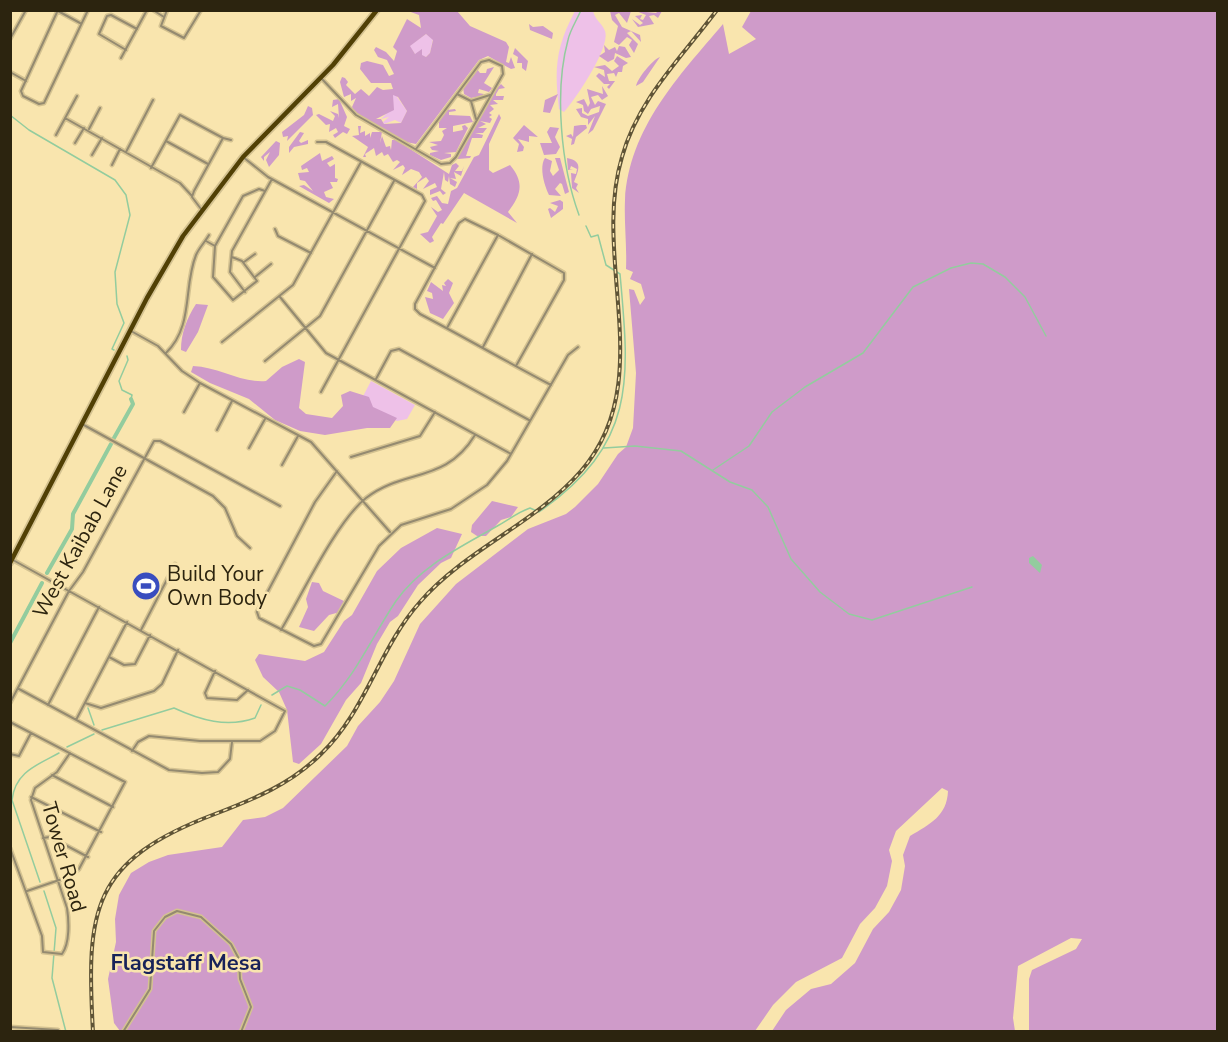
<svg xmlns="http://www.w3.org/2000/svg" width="1228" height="1042" font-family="'Nunito Sans',sans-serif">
	<rect width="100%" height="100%" fill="#f9e5ae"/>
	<path fill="#eec1e8" d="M575 11H593C595 20 602 23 605 31 611 47 575 100 564 112L559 109C554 68 556 47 575 11Z
		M426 34 433 39 430 53 426 57 415 54 409 46Z
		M395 94 407 111 401 123 395 120 384 124 383 122 389 117 381 119 388 112 392 95Z
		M371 381 415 405 407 419 397 421 360 402Z"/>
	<path fill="#cf9bc9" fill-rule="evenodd" d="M408 11H457L470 26 506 42 509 47 506 62 509 63 511 57 515 68 511 69 488 56 479 60 416 144 406 142 355 113 352 107 356 98 351 101V94L344 97 340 82 342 77 345 78 348 82 346 85 355 94 361 89 369 96 377 87 383 90 393 89 391 83H371L360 69 361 63 367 61 383 65 389 76 394 74 387 60 378 57 374 50 376 47 386 52 394 61 397 51 393 47 407 19 421 28 419 15ZM426 34 433 40 430 53 426 57 422 55V49L415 54 410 46ZM393 95 398 97 407 111 401 123 384 124 381 119H376L394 110Z
		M605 11H631L627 23 619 13 615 15 622 27 640 35 641 42 631 31 627 33 638 44 634 53 629 45 632 40 627 37 619 45 614 42 618 26 612 20 610 11Z
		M636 11 656 13 658 11H662L658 18 654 15 649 16 654 24 638 27 632 19 640 25 643 23 635 16 642 15 640 19 643 20 646 15Z
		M751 11H1217V1031H1029V979L1032 970 1076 949 1082 939 1071 938 1018 966 1013 1018 1015 1031H772L786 1010 811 989 831 984 855 963 873 929 889 912 901 890 905 866 903 855 910 836C930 824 947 816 948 791L942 788 896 831 889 850 892 861 887 886 875 908 860 924 842 958 796 982 773 1005 755 1031H120L114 1023 108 979 116 942 115 919 119 895 131 873 149 862 168 855 222 847 243 820 265 817 283 808 347 746 358 726 380 702 394 681 420 624 456 584 528 529 566 514 575 507 598 484 618 454 626 447 633 428 636 373 629 289 634 290 640 305 645 298 641 284 630 279 633 272 626 269C627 246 624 223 625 200 629 128 679 76 723 24L729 54 756 39 742 27Z
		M529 24 533 27 543 26 553 33 552 39 530 30Z
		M604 45 609 50 615 47 617 51 619 46 625 47 631 57 626 58 615 53 614 59 608 62 599 56 605 52Z
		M515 48 528 61 526 71 522 68V63H517L518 57 513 54Z
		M617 56 628 63 623 66 622 72H618L616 77 614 73 607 74 609 81H615L609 89 607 87 610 84H604L596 76 599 73 605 77 604 70 594 67 605 65 612 71 619 66 614 61Z
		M660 57 643 82 636 86C638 78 652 60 660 57Z
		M494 67 484 83 492 88 489 92 479 89 478 93 484 94 482 96 471 98 464 94 463 87 477 69 480 73H486L487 69Z
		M501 84 505 88 499 89 496 94V96H504L503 100H493L498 104 490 105 494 109 489 113 492 115 489 117 492 119 490 123 480 121 486 124 478 128H487L483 133H475L483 135 482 138H472L466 156H471L470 158 458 159 456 157 492 94Z
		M602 86 608 96 602 100 598 95 591 97 595 105 598 101 606 104 593 130 588 134 595 116 588 125V119L581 117 576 109 582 108V113L588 116 599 112 600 106 591 109 588 114 584 111 583 105 576 102 584 99 588 107 590 103 587 89 603 94Z
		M558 94 550 113 543 112 545 100Z
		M339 99 347 117 344 126 350 129 347 134 343 132 335 138 333 135 338 132 336 128 329 132 330 124 326 125 316 115 319 114 333 121 335 116 330 111 338 114 339 118 338 104 332 107 333 100Z
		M308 106 312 108 313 115 287 141 288 136 283 137 282 132 304 115Z
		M455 109 456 111 449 112V115L470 116 473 122 453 126V132L463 130 462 126 465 125 468 128 456 152 444 153 451 154V157L441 160 430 155V153L439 151 432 150 430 147 438 145 429 142 441 141 444 135 442 131 447 128H439V122L447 110Z
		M499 114 501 118 489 144V170L493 173 510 165C525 183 521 195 508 212L517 223 464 193 443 224 441 223 432 237 434 241 430 243 420 234 428 232 437 216 431 207 438 212 442 210 436 200 433 201 431 198 437 196 442 203 448 204 451 191 457 188 474 157 479 155Z
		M524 125 538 137 529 136V142L518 139 524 147 523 151 517 152 519 144 513 138Z
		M581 125H586L587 128 576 137 574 144 571 145 572 139 566 136 571 134 573 137 574 126Z
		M358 126H361L360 133 365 131V136L370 133V138L372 132H382L380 143 382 136 386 147 390 146 391 150 392 140H396L449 174 452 165 456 163 459 166 455 171H462L464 166 461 176 454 172 456 179 450 178 457 182 455 187 450 184 449 176 448 182 445 180 444 172 441 189 446 193 443 195 440 191 430 195V190L437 187 435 183 423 189 429 181 426 177 417 183V189L413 187 422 177 419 172 411 169 402 175 405 168 403 165 393 170 400 162 397 160 393 162 388 154 384 156 382 152 376 156 374 148 365 154 366 157H363L368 147 352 136 359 135Z
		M550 127 559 128 555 137 560 147 556 154 544 155 540 143H552L547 132Z
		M300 132 304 133 299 141 301 143 308 140V144L294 147 289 153V147Z
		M276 141 280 143 279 155 269 167 266 160 270 152 264 157V161L261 157Z
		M320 153 322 161 332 156 334 159 327 163 330 167 335 164V178L338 179 337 182H330L333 188 324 192 326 197 334 199 329 203 299 186 304 185 313 191 305 181 300 180 298 173 309 172 307 168 302 170 301 166Z
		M545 158 552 161 550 171 553 176 559 170 555 158H560L569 192 565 194 562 184 560 183 555 189 561 196 549 195C544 185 539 167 545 158Z
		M567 158C585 161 577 173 574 182L578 184 576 188 579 193 572 188 571 173 576 174 577 169 571 166 570 169H573L568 170Z
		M560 200 563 202V209L551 218 548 209 550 208 555 212 558 206 550 203Z
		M448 279 453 283 449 293 454 303 443 319 430 313 425 297 433 299 432 293 427 291 431 282 443 291 442 285 446 286 444 283Z
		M196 304 208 305 198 332 186 352 181 350C181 333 187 318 196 304Z
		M299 359 305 362 299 408 306 414 332 418 343 406 341 395 350 391 369 397 373 407 397 418 390 428H367L325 435 300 431 275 420 249 399 210 383 191 372 193 366C219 367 240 383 266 381L282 367Z
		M492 501 518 507 511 517 501 520 486 536H477L471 532 472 525Z
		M437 528 462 534 451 558 441 563 418 585 398 616 390 622 377 644 361 683 346 700 321 744 299 764 293 762 287 710 279 692 263 677 255 660 259 654 305 661 324 652 344 621 352 615 377 571 401 548Z
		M312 582 319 583 323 591 346 602 340 612 329 615 314 631 299 627 308 607 306 599Z"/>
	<path fill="#93cc9e" d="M1033 556 1042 565 1040 573 1029 563V558Z"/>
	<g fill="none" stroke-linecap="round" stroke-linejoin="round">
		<path stroke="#93cc9e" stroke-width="1.5" d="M10 115 29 130 115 180 126 195 130 215 115 272 117 304 124 323 112 349 114 350
			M579 215C561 166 554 91 568 40 570 30 577 20 581 10
			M127 356 128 360 119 381 122 390 132 395 131 399
			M604 448 635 446 681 451 730 482 752 490 768 507 791 559 820 592 849 614 872 620 972 587
			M713 470 749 446 772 412 805 387 863 353 913 287 951 268 971 263 983 264 1005 277 1025 297 1046 336
			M272 695 287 686 300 690 325 706C358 673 371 638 396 601 421 565 463 546 499 525 510 519 518 512 530 508L539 512C636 444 630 382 620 274L606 265 598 235 591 237 586 226
			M88 708 94 725
			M102 730 174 708C200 720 227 728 255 718L261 705
			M67 747 94 734
			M40 882 12 800C15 772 37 765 59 753
			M44 891 56 928 52 978 66 1032"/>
		<path stroke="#93cc9e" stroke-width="4" d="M114 438 133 404 131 399
			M47 573 72 529 73 514 111 444
			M10 643 42 583"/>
		<g stroke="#d4c291" stroke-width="5">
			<path id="minor" d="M58 10 21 91 23 96 39 104 44 103 88 10
				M153 10 164 17
				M167 10 161 26 184 38 201 10
				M58 11 80 23
				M10 39 26 10
				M126 50 99 34 107 16 111 15 137 29
				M121 58 147 10
				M10 72 26 81
				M321 78 356 115 441 164 450 163 456 157 503 74 502 66 489 60 481 62 416 149
				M457 94 471 101 490 95
				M471 101 476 119
				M65 118 180 183 192 196
				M89 129 100 108
				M56 135 77 96
				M166 141 208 164
				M317 142H326L422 195 425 201 321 392
				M75 143 84 128
				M126 152 153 100
				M92 155 102 138
				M243 157 268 177 435 268
				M112 165 120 149
				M151 168 180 115 223 138
				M201 209 192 197 194 191 223 138 231 140
				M275 229 278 236 311 253
				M206 241 215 246
				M232 257 242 261 257 281 233 300 213 277 215 246 243 196 259 189 265 191
				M244 262 255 254
				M255 277 271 264
				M245 292 230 272 232 251 272 179
				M280 297 326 353 511 454
				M447 328 498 235
				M131 331 158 346 182 371 200 383 311 442 390 532
				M222 342 293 285 361 162
				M483 347 532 254
				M166 353C194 326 183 287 196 255 199 248 205 242 209 235
				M265 361 320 316 394 181
				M516 366 564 280V273L498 235 465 219 459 223 415 304V309L420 314C464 337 507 362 551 385
				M376 379 391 351 399 349 529 420
				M184 412 200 383
				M82 424 213 496 225 508 237 536 250 548
				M217 430 232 401
				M249 448 265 419
				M351 457 420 436 435 412
				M282 465 298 436
				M337 471 315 502 257 612 259 618 314 646 321 644 379 546 401 525 451 509 487 485 507 461 568 355 578 347
				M13 560 285 711 275 731 260 741H200L149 736 138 742 132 751
				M141 630 175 564
				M281 630C302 595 336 522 366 498 405 468 445 484 475 435
				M109 657 124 665 135 664 150 635
				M215 671 205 693 207 698 237 700 248 690
				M19 689 169 770 202 773 218 772 230 759 232 742
				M10 703 69 591 83 572 154 441H160L280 506
				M85 703 101 708 154 691 162 684 178 650
				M48 705 99 607
				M76 720 127 622
				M10 722 125 782 79 869 71 876 27 891
				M10 754 19 756 31 733
				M52 775 113 807
				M31 797 101 832
				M43 838 50 837 88 857
				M10 848 42 936 43 952 62 954C70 943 69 921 67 908L31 800 35 788 57 772 70 753
				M10 1027 58 1030
				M123 1032 150 989 154 931 165 917 177 911 201 917 231 944 239 959 240 979 251 1007 241 1032"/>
		</g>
		<g stroke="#d4c291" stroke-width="8">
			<path id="primary" d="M10 563 147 298 183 236 243 157 333 65 377 10"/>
		</g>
		<use href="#minor" stroke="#948a70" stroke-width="2"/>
		<use href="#primary" stroke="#514005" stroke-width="4.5"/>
		<g stroke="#5f5436" stroke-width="4">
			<path id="rail" d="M93 1032C86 909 91 861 215 814 254 799 291 784 321 754 366 711 379 648 420 602 466 549 535 524 581 471 659 381 591 260 622 157 638 99 682 57 717 10"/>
		</g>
		<use href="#rail" stroke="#f9e5ae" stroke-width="1.5" stroke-dasharray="4.5" stroke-linecap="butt"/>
	</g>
	<defs>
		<g id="stadium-disc" transform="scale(1.5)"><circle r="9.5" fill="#394dbf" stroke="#f9e5ae"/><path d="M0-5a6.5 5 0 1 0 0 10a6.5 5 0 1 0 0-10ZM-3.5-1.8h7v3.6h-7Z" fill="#fff"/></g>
	</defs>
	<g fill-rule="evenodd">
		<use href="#stadium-disc" x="146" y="586"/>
	</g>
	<g text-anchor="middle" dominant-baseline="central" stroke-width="5" stroke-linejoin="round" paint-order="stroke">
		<g font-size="21" fill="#2c240f" stroke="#f9e5ae">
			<text transform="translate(80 541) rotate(-61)">West Kaibab Lane</text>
			<text transform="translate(64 857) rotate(74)">Tower Road</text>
		</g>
		<g font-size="21" fill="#2c240f" stroke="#f9e5ae" text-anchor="start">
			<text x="167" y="574">Build Your<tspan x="167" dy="24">Own Body</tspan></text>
		</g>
		<g font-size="22" font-weight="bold" fill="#172259" stroke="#f9e5ae">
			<text x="186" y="963">Flagstaff Mesa</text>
		</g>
	</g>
	<rect width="1228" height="1042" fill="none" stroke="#2c240f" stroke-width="24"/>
</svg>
